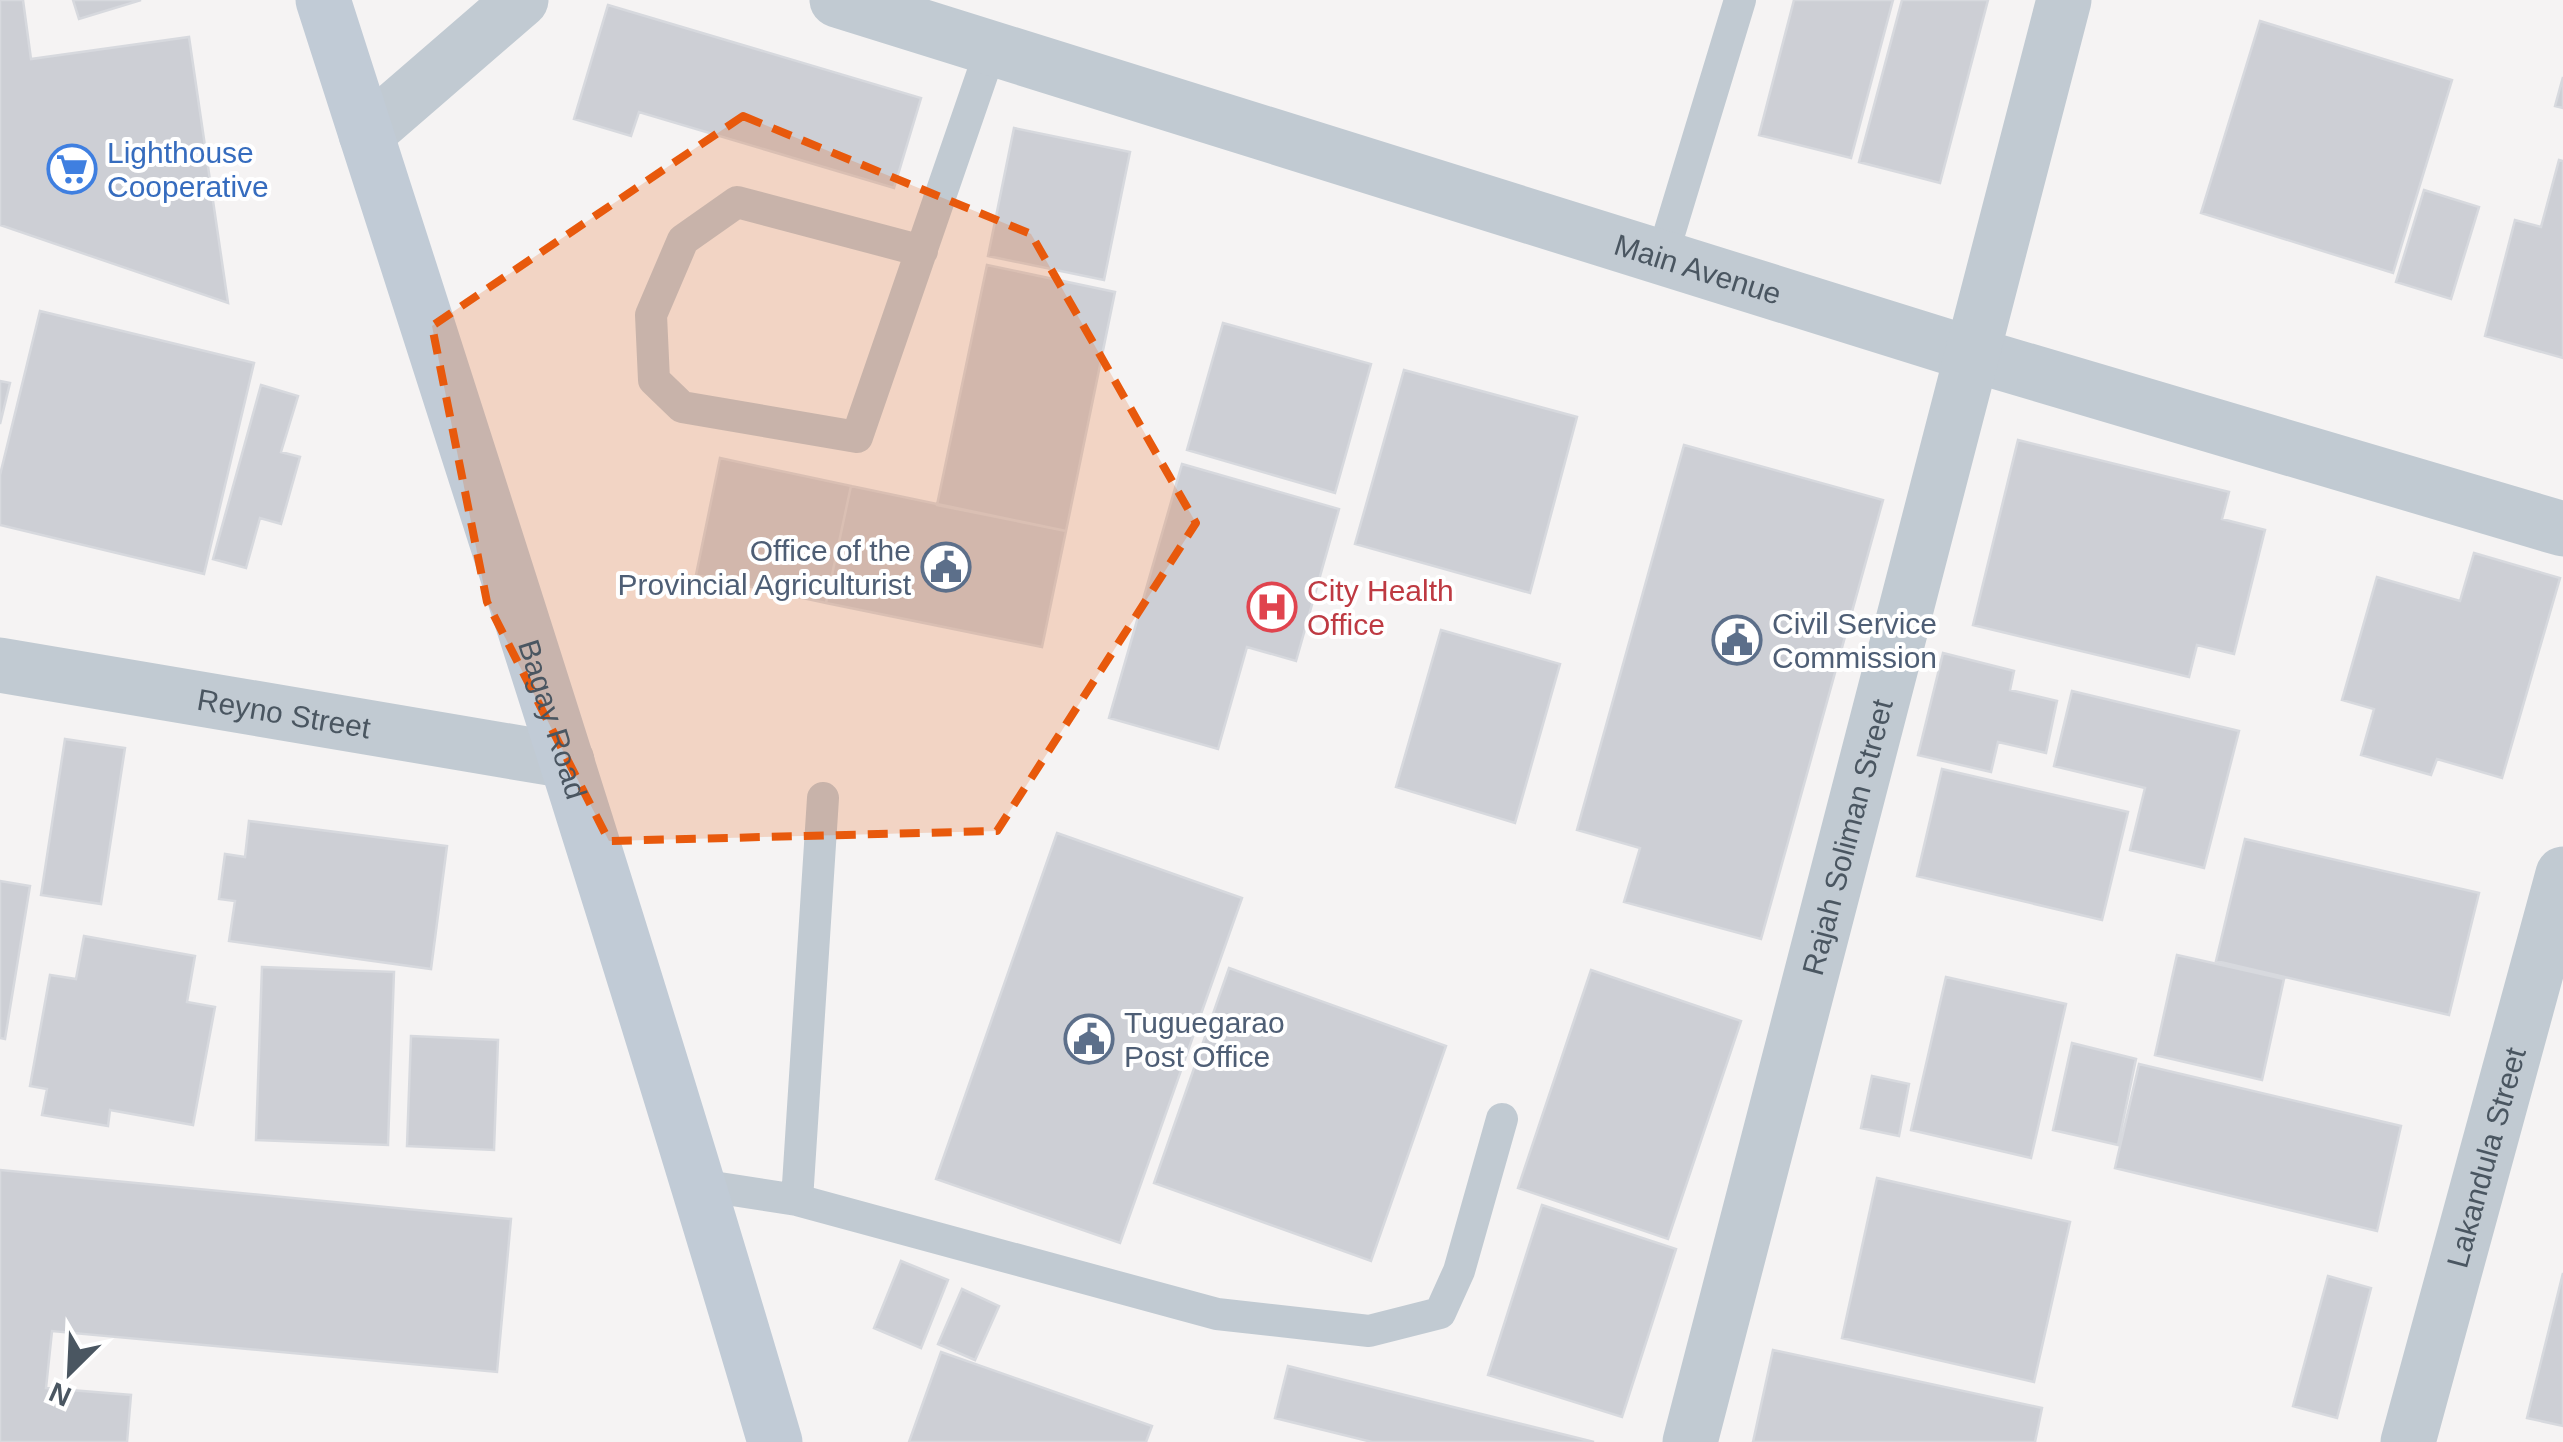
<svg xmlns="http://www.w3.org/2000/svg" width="2563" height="1442" font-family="Helvetica,sans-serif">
	<rect width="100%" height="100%" fill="#f5f3f3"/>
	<path fill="#cdcfd5" stroke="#d7d9de" stroke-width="2.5" d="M0 0H23L31 59 189 37 228 303 0 225Z
		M73 0H141L79 19Z
		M1794 0H1893L1851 158 1759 135Z
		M1902 0H1988L1940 183 1859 162Z
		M608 5 921 98 894 188 639 112 631 136 574 119Z
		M2260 21 2452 80 2393 273 2201 213Z
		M2563 77V108L2555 106Z
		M1014 128 1130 152 1104 280 988 256Z
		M2559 160 2563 161V358L2485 336 2515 220 2541 227Z
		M2424 190 2479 207 2451 299 2396 282Z
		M987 265 1115 292 1066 531 937 505Z
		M40 311 254 363 204 574 0 525V475Z
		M1223 323 1371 364 1335 493 1187 450Z
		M1404 370 1577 417 1530 593 1355 544Z
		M0 381 10 383 0 424Z
		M261 385 298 396 281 452 300 457 281 524 260 518 246 568 213 559Z
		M2018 440 2229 492 2222 519 2265 530 2234 654 2197 645 2189 677 1973 625Z
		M1684 445 1883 500 1761 939 1624 902 1640 848 1577 830Z
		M720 458 851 486 826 603 696 575Z
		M1182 464 1339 509 1296 661 1247 647 1218 749 1109 718Z
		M851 486 1066 531 1042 647 826 603Z
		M2474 553 2560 578 2502 778 2437 759 2431 775 2361 755 2374 709 2342 700 2377 577 2460 601Z
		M1441 630 1560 664 1515 823 1396 787Z
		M1943 653 2014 671 2010 690 2057 701 2046 753 1998 742 1991 772 1918 755Z
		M2072 691 2239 731 2204 868 2130 850 2145 788 2054 766Z
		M65 739 125 748 101 904 41 895Z
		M1942 769 2128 812 2102 920 1917 876Z
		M249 821 447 846 431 969 229 941 235 901 219 899 225 854 245 857Z
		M1057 833 1242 898 1120 1243 936 1179Z
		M2245 839 2479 893 2449 1015 2216 961Z
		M0 881 30 886 5 1039 0 1038Z
		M84 936 195 956 187 1002 215 1007 193 1125 110 1110 108 1126 42 1115 47 1089 30 1086 50 975 76 979Z
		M2177 955 2284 979 2262 1080 2155 1055Z
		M262 967 394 972 388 1145 256 1140Z
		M1229 968 1446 1046 1371 1261 1154 1183Z
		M1591 970 1741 1021 1668 1239 1518 1188Z
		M1946 977 2066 1004 2031 1158 1911 1130Z
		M411 1036 498 1040 494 1150 407 1146Z
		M2072 1043 2136 1059 2118 1145 2053 1130Z
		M2139 1064 2401 1126 2377 1231 2115 1168Z
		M1872 1076 1909 1084 1899 1136 1861 1128Z
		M0 1170 511 1219 497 1372 52 1331 46 1388 131 1395 127 1442H0Z
		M1877 1178 2070 1222 2034 1382 1842 1338Z
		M1542 1205 1676 1249 1622 1417 1488 1375Z
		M901 1261 948 1280 921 1348 874 1328Z
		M2563 1273V1426L2527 1418Z
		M2328 1276 2371 1288 2337 1418 2293 1406Z
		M962 1289 999 1306 975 1360 938 1344Z
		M1773 1350 2042 1408 2035 1442H1753Z
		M941 1352 1152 1426 1146 1442H909Z
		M1288 1366 1594 1442H1372L1275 1418Z"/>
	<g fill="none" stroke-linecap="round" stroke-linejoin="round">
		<path stroke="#c1cad2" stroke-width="32" d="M922 251 737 202 683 240 651 315 654 380 682 407 857 437 992 46
			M1662 257 1740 0
			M700 1185 797 1200 1217 1314 1369 1331 1440 1313 1459 1271 1502 1119
			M797 1200 823 798"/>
		<g stroke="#c1cad2" stroke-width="55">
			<path id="s1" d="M837 0 1971 354 2563 529"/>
			<path d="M366 134 521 0"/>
			<path id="s2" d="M0 665 567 761"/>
			<path id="s3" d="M1690 1442 2064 0"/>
			<path id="s4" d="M2408 1442 2563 874"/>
		</g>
		<path stroke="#c1cbd6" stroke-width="55" id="s5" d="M323 0C477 480 633 959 775 1442"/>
	</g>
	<path fill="#e8590c" fill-opacity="0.2" stroke="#e8590c" stroke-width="8" stroke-dasharray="20 12" stroke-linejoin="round" d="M743 116 1031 234 1196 523 997 831 609 841 487 602 432 326Z"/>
	<defs>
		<g id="supermarket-ring" transform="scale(2.5)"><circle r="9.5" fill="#fff" stroke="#3f7fe0" stroke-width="1.5"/><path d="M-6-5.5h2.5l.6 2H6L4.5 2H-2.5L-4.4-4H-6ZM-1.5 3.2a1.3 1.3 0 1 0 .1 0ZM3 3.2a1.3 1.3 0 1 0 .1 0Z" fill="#3f7fe0"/></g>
		<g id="civic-ring" transform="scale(2.5)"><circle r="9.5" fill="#fff" stroke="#5c6f8a" stroke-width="1.5"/><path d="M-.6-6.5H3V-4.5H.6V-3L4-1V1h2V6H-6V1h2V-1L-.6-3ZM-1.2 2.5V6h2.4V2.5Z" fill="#5c6f8a"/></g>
		<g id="hospital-ring" transform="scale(2.5)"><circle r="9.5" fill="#fff" stroke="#e0444e" stroke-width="1.5"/><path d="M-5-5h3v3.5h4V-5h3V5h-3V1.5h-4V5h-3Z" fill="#e0444e"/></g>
	</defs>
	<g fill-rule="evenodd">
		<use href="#supermarket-ring" x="72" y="169"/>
		<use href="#civic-ring" x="946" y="567"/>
		<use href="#hospital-ring" x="1272" y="607"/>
		<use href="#civic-ring" x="1737" y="640"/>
		<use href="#civic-ring" x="1089" y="1039"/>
	</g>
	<g text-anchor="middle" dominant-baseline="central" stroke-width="8" stroke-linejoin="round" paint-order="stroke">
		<g font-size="30" fill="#366cbe" stroke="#fff" text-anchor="start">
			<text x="107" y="152">Lighthouse<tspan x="107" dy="34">Cooperative</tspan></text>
		</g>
		<g font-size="30" fill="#4a5661" stroke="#fff">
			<text stroke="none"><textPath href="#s1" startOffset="902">Main Avenue</textPath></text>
			<text stroke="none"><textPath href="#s2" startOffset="288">Reyno Street</textPath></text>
			<text stroke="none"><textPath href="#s5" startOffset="755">Bagay Road</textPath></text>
			<text stroke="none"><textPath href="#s3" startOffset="625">Rajah Soliman Street</textPath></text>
			<text stroke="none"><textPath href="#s4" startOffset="295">Lakandula Street</textPath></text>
		</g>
		<g font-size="30" fill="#4e5e75" stroke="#fff" text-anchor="start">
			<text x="911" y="550" text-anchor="end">Office of the<tspan x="911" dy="34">Provincial Agriculturist</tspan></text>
			<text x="1772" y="623">Civil Service<tspan x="1772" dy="34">Commission</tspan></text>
			<text x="1124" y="1022">Tuguegarao<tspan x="1124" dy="34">Post Office</tspan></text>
		</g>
		<g font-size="30" fill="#be3a42" stroke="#fff" text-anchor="start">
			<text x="1307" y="590">City Health<tspan x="1307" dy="34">Office</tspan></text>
		</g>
	</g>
	<g transform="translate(70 1372) rotate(204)" stroke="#ffffff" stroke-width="8" paint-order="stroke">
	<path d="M0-8L18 38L0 25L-18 38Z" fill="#4a5661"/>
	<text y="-15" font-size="28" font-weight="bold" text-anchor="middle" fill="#4a5661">N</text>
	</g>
</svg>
